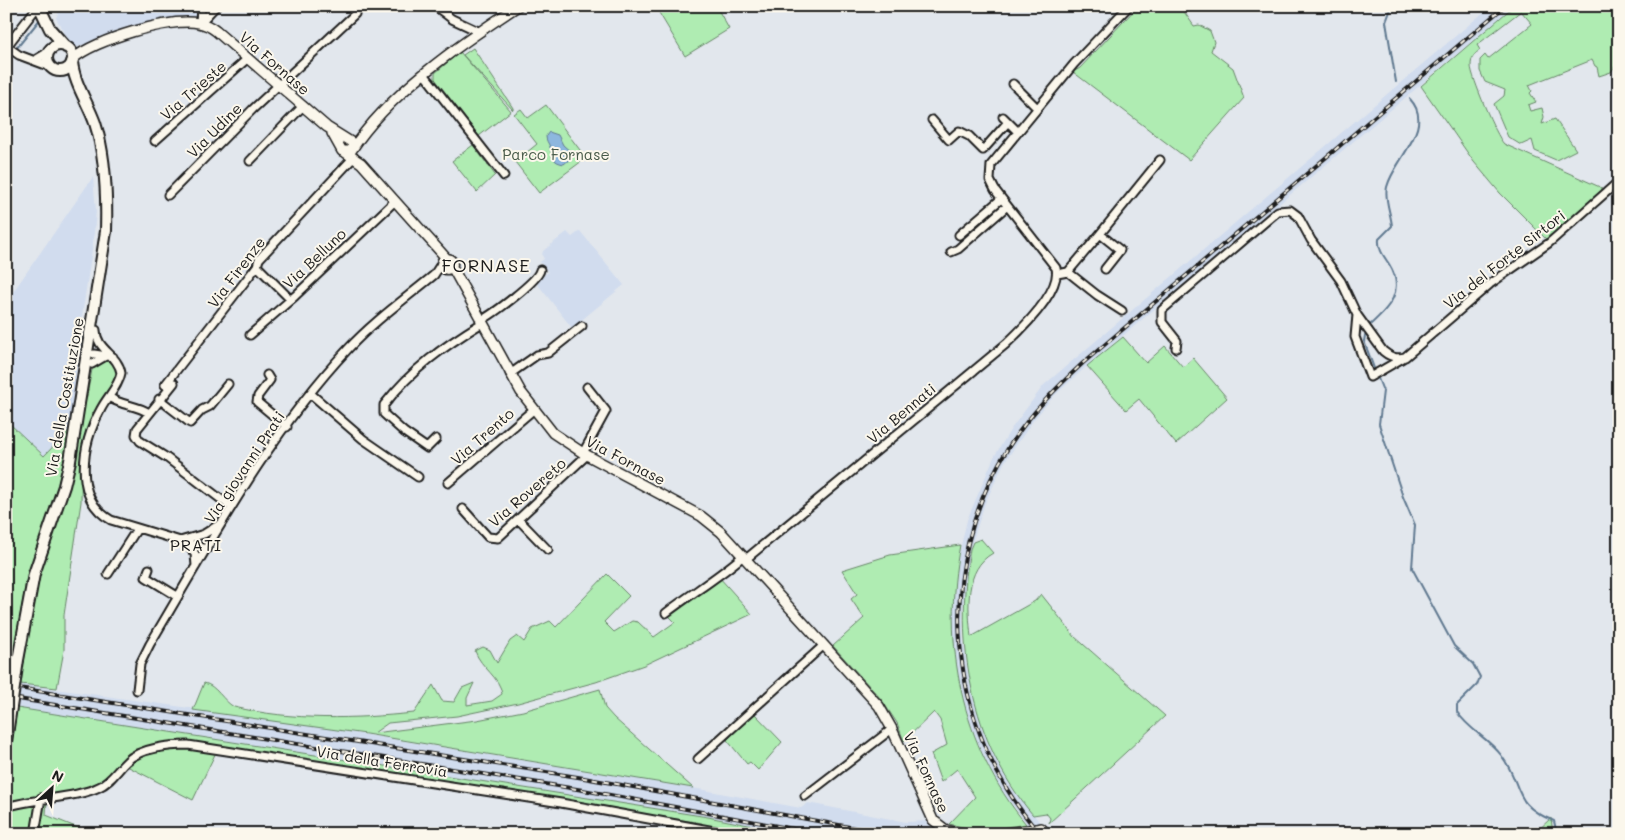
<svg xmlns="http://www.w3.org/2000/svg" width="1625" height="840" font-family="Mali,sans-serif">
	<rect width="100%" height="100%" fill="#e2e7ed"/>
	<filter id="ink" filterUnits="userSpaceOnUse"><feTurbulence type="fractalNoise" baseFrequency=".02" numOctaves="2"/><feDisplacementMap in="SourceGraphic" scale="10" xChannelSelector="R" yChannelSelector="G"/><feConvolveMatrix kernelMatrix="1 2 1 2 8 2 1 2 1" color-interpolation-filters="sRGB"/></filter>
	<g filter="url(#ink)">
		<path fill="#d1dcee" d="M61 6H199L194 18H177L127 27 78 47 72 46 56 18Z
			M1491 6H1514L1087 366 1054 396 1035 418 1004 463 985 503 970 549 963 607V636L967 668 981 722 1010 785 1049 834H1035L999 788 977 742 967 715 955 662 952 627 956 567 967 520 994 457 1011 429 1044 385Z
			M93 177 96 211 93 243 79 336 71 428 44 456 6 421V302Z
			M580 231 624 285 572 328 536 282 548 272 540 262 544 259 542 255 543 251 567 232 572 237Z
			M6 680 9 681 7 691 18 693 20 684 275 720 693 788 801 808 808 803 906 822 927 821 939 834H794L708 817 6 706Z"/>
		<path fill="#afecb2" stroke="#668467" d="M655 6H716L729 29 685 56Z
			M1138 6H1180L1194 26 1199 25 1210 31 1214 42 1211 51 1233 68 1244 98 1189 160 1073 72 1080 68Z
			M1514 6H1619V64L1618 62 1611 72 1599 76 1597 67 1595 66 1592 60 1529 85 1532 91 1530 93 1536 102 1528 105 1530 111 1542 108 1544 117 1542 124 1555 119 1576 150 1556 160 1535 151 1532 140 1521 145 1508 137 1494 104 1504 96 1505 90 1485 82 1480 71V60L1485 55 1488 59 1532 24 1521 11 1477 45 1480 50C1474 54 1471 58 1471 66 1471 76 1496 136 1504 144L1602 188V191L1551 240 1546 239 1500 193 1474 162 1421 86Z
			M473 48 513 108V110L463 55Z
			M460 52 511 111 479 136 435 79V73Z
			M546 105 586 158 539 193 515 162 537 144 514 114 521 109 528 118Z
			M473 145 495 175 477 192 452 161Z
			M1123 337 1146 363 1165 346 1183 367 1193 358 1227 398 1176 444 1139 399 1126 410 1087 366Z
			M105 359 116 365 117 376 87 431 82 452 81 502 64 615V650L57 688 20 684 39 578 67 491 92 370 97 362Z
			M10 424 44 456 71 428 58 485 26 581 9 681 6 680V429Z
			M981 539 993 553C964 569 968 608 971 637L1035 601 1041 594 1075 637 1165 716 1049 823 1050 818 1046 813 1033 815C970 741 954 642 970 549L973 542Z
			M960 545C941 643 961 746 1026 824L981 831 949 824 975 797 957 769 941 782 931 754 947 745 940 720 934 712 904 741 897 723 881 699 833 646 864 618 851 599 857 594 842 570 890 555Z
			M607 574 629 596 604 622 614 632 632 621 638 622 654 637 675 622 667 614 719 577 752 614 644 665 596 682 518 703 457 716 388 723 374 733 477 720 523 711 600 689 605 708 614 718 693 788 366 734 193 710 204 683C216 685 223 701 234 707 293 721 355 719 414 713L433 685 442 701 454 702 462 688 474 683 467 698V705L492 701 502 694C500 677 481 668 475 651L483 647 490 650 497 663 510 641 517 636 524 642 532 629 550 621 556 627Z
			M17 708 708 817 794 834H696L702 828V823L218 748 193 800 123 764C108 788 73 793 47 800L46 815 93 834H6V783Z
			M754 713 782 742 758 770 750 762 747 764 727 740Z
			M1551 818 1553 834H1534Z"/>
		<path fill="#8db7de" stroke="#607990" d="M549 132 558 135 563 145 572 153 570 159 564 164C552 162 553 157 550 147 548 142 546 141 546 136Z"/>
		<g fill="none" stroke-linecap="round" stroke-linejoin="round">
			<path stroke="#607990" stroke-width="2" d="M1392 6 1386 22 1396 82
				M46 12 51 6
				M16 49 41 18
				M6 62 13 53
				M1370 325C1389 307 1406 291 1389 264 1383 255 1378 249 1379 239L1392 226C1391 214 1384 198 1387 187 1394 159 1436 127 1410 99
				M1365 336 1364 341 1375 371
				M1377 376 1383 391 1379 424 1403 497 1415 525 1412 568 1454 646 1473 664 1480 677 1477 685 1457 705V712C1468 729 1489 739 1501 755 1524 785 1510 804 1554 821L1557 834"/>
			<g stroke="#1c1c1c" stroke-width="11">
				<path id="minor" d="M435 6 452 19 480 32
					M200 23 216 6
					M200 23 201 6
					M6 46 19 55 51 67
					M7 46 38 6
					M35 60 50 51
					M424 74 504 176
					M1013 84 1037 108
					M1003 117 1017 131
					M932 120 949 140 959 131 969 136 983 150 1008 122
					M155 141 248 58
					M250 161 303 106
					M168 195 253 109 355 14
					M1100 234 1160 160
					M959 235 1001 199
					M951 252 958 249 1007 206
					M257 266 290 299
					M1068 272 1097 295 1122 311
					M1057 274 1068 272 1100 234 1120 250 1105 269
					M1357 315 1355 337 1370 377 1403 358
					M480 321C492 315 538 281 540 270
					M96 330C96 350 118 354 121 373 119 386 107 397 101 409 82 443 72 498 111 520L207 549
					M250 335 295 296 395 201
					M1176 348 1177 341 1162 322V310L1278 211 1290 210 1298 216 1311 240 1341 281 1357 315 1383 351C1390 357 1396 359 1405 357L1490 284 1549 243 1619 181
					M94 354 113 357
					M92 364 104 357
					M510 374 537 355 548 353 582 326
					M267 375 270 380 258 396 257 402 287 427
					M174 383 137 429 136 435 140 441 167 458 231 507
					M165 385 257 266 259 259 354 157
					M311 394 363 439 418 477
					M109 397C121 406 135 404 149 413
					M159 399 190 423 202 410 210 406 228 384
					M436 439 427 448 404 432 384 414V405C412 369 443 347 482 323
					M583 453 606 411 587 387
					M448 483 533 410
					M463 509 488 537 498 538 587 455
					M519 520 548 550
					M180 541 204 534 220 524
					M188 545 195 554 196 566
					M746 559 1006 344C1022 329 1061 291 1056 268L995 190 990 180 991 165 1074 64 1129 6
					M149 569 146 577 177 596
					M108 574 137 529
					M666 613C692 593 719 577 743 556
					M137 690 140 664 150 644C209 545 269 433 348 349 374 321 405 299 434 275L441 264
					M698 759 824 645
					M805 796 892 729
					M6 807C34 798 77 798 99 787 112 781 117 770 127 761 140 748 170 745 188 745L561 803 731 834
					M35 834 41 798"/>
			</g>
			<g stroke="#1c1c1c" stroke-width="12">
				<path id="tertiary" d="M73 59C94 40 170 17 199 23 205 24 211 27 216 31L327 127 351 142 353 146
					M332 133 342 151H351C388 94 460 44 518 6
					M346 153 361 163 447 259
					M441.5 264a5.5 5.5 0 1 1 11 0a5.5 5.5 0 1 1-11 0Z
					M452 267 521 392 553 433 583 453 701 516 721 532 879 706 892 729 933 820 946 830 965 834
					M1033 830 1041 828 1047 834
					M1002 834 1036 829"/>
			</g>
			<g stroke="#1c1c1c" stroke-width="14">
				<path id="secondary" d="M39 6 50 29 66 47
					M47 58a13 13 0 1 1 26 0a13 13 0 1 1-26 0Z
					M18 660 34 574 64 486 70 461 106 231C107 196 106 157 95 123 88 103 74 83 72 62"/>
			</g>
			<use href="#minor" stroke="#fbf7ec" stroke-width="7"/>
			<use href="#tertiary" stroke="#fbf7ec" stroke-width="9"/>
			<use href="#secondary" stroke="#fbf7ec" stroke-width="10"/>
			<g stroke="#1c1c1c" stroke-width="4">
				<path id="rail" d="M6 686 584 778 888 834
					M6 697 583 790 821 834
					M1040 834C945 726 932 566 1010 445 1030 414 1056 388 1083 363L1505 6"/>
			</g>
			<use href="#rail" stroke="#fbf7ec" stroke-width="2" stroke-dasharray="5.5" stroke-linecap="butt"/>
			<g stroke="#1c1c1c" stroke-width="14" stroke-linecap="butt">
				<path id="secondary-bridge" d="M6 741 18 660"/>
			</g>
			<use href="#secondary-bridge" stroke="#fbf7ec" stroke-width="10"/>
		</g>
	</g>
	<g text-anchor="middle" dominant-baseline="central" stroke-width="4" stroke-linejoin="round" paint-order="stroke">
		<g font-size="15" fill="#1c1c1c" stroke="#fbf7ec">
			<text transform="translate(275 63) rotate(41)">Via Fornase</text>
			<text transform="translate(193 90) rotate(-41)">Via Trieste</text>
			<text transform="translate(214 130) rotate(-45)">Via Udine</text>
			<text transform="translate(314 258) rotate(-43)">Via Belluno</text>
			<text transform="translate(1504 259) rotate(-38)">Via del Forte Sirtori</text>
			<text transform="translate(236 272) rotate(-53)">Via Firenze</text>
			<text transform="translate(64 397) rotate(-80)">Via della Costituzione</text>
			<text transform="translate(901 413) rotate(-40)">Via Bennati</text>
			<text transform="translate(482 436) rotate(-41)">Via Trento</text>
			<text transform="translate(626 460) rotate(28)">Via Fornase</text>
			<text transform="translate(244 467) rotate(-56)">Via giovanni Prati</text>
			<text transform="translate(527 492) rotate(-41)">Via Rovereto</text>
			<text transform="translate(382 761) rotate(9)">Via della Ferrovia</text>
			<text transform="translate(927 772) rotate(65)">Via Fornase</text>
		</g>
		<g font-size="15" fill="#485a49" stroke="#fbf7ec">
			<text x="556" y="154">Parco Fornase</text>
		</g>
		<g font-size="16" letter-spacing="1" fill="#1c1c1c" stroke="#fbf7ec">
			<text x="196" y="544">PRATI</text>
		</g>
		<g font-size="18" letter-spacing="1" fill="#1c1c1c" stroke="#fbf7ec">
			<text x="486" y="265">FORNASE</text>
		</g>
	</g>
	<rect width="1625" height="840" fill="none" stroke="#fbf7ec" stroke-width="25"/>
	<rect x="12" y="12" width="1600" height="815" fill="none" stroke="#1c1c1c" stroke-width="2" filter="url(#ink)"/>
	<g transform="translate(52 788) rotate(26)" stroke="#fbf7ec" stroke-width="4" paint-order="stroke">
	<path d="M0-4L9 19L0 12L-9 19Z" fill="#1c1c1c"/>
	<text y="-8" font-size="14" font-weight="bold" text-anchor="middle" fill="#1c1c1c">N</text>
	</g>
</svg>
